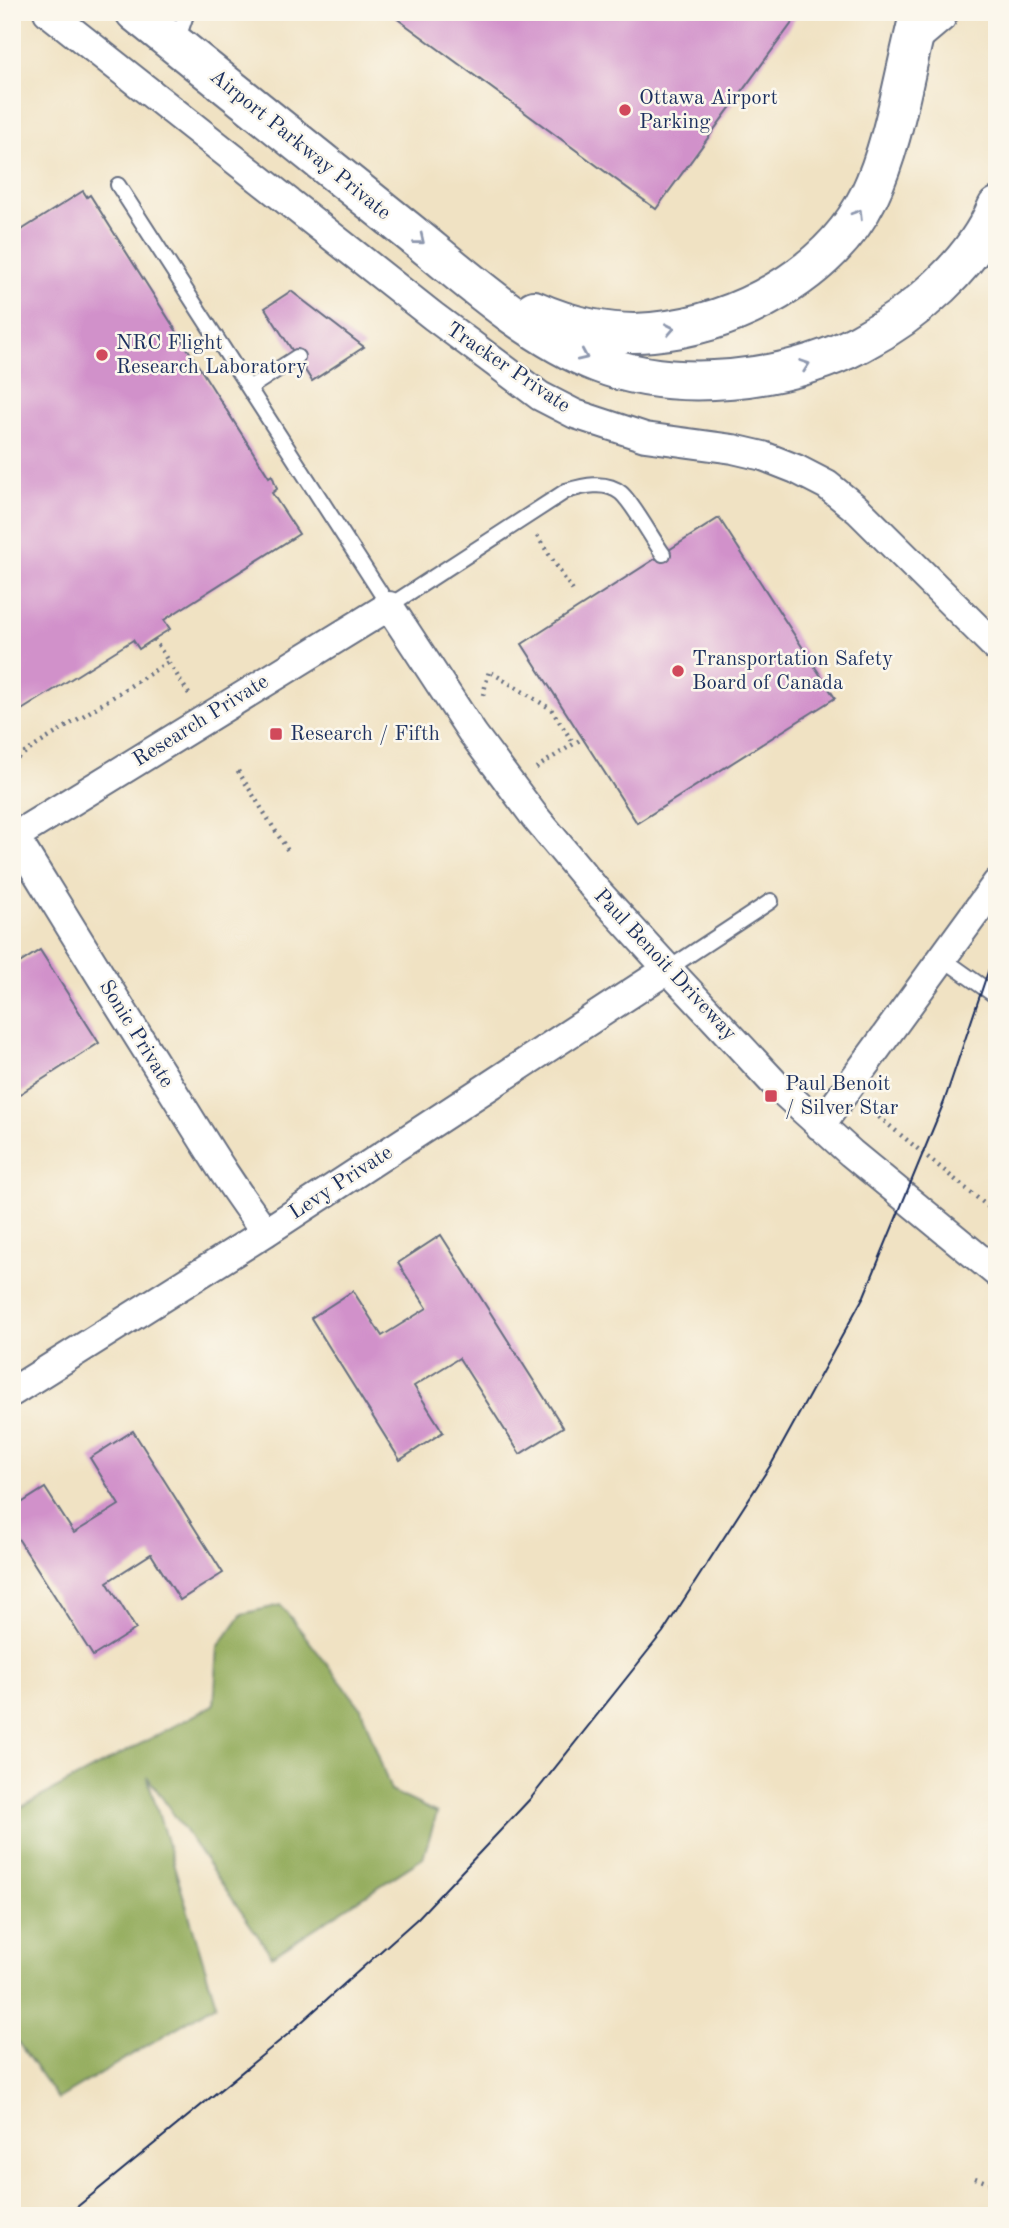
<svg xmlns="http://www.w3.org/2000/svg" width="1009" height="2228" font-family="'Old Standard TT',serif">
	<rect width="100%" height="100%" fill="#fbf7ec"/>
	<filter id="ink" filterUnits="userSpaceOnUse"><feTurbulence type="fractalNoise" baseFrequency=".0143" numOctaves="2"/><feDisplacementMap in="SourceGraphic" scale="14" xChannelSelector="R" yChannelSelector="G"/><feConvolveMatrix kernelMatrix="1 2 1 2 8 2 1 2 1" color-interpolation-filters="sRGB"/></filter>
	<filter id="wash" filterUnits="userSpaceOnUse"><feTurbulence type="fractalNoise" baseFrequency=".00686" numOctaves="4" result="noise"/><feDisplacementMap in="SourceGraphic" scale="28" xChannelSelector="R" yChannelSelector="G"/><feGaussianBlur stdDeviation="1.57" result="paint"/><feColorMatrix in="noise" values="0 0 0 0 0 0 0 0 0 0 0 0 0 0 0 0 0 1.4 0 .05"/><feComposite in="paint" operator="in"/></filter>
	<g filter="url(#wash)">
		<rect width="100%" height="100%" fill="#f0e2c3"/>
		<path fill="#96ae60" stroke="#586e5f" stroke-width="2" d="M281 1605 361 1708 391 1791 437 1813 423 1858 272 1956 147 1776 216 2004 58 2099 12 2034V1812L214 1705 218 1647 242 1614Z"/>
		<g id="blocks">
			<path fill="#d191ca" d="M388 12H800L656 209Z
				M83 191 87 197 90 195 269 477 272 475 277 489 272 493 299 534 164 620 170 629 154 639 139 649 133 640 12 716V236Z
				M291 291 364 347 312 381 265 308Z
				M719 518 835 698 637 823 522 644Z
				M40 950 99 1043 12 1099V968Z
				M441 1235 563 1427 520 1454 459 1358 414 1386 443 1432 400 1460 311 1318 353 1291 382 1336 427 1308 398 1263Z
				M133 1431 223 1573 180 1600 151 1554 107 1582 136 1629 93 1656 12 1529V1509L45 1488 74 1533 119 1505 90 1458Z"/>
		</g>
	</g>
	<g filter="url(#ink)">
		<use href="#blocks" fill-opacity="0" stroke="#666e81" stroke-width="2"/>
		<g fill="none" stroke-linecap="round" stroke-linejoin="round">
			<g stroke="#666e81" stroke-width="18">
				<path id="service" d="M177 41 187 12
					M921 44 947 22 952 12
					M118 185 389 606 566 491C583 486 606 480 621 493 632 502 653 540 663 554
					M249 388 297 357
					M942 958 997 997
					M668 969 771 901"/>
			</g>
			<g stroke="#666e81" stroke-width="32">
				<path id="minor" d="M48 12 433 316 540 396 575 414 645 437 733 449 763 456 796 469 827 485 858 510 997 648
					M12 832C65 918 118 1005 172 1090 202 1138 231 1187 266 1232
					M12 838 389 606 473 734 535 817 595 889 668 969 777 1086 851 1153 997 1273
					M820 1126 997 883
					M12 1392 266 1232 668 969"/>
			</g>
			<g stroke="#666e81" stroke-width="42">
				<path id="trunk" d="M135 12C226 85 317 158 408 231 465 277 530 337 598 363 676 394 788 381 860 343 915 314 972 265 997 207
					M534 310C569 326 613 336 652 332 737 324 830 275 869 196 895 142 904 71 920 12"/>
			</g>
			<path stroke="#666e81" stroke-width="4.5" stroke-dasharray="2 5" stroke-linecap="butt" d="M537 536 573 591
				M154 639 189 694
				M483 695 489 671 551 709 574 744
				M12 761 168 662
				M536 768 583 738
				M238 771 290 854
				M868 1108 997 1214
				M975 2178 997 2186"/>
			<use href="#service" stroke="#fff" stroke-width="14"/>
			<use href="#minor" stroke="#fff" stroke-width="28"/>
			<use href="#trunk" stroke="#fff" stroke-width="38"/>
			<path stroke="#1b2f5e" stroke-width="2" d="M66 2216 287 2035 418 1918 531 1798 663 1632 772 1463 864 1296 944 1102 997 945"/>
		</g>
		<defs><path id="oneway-chevron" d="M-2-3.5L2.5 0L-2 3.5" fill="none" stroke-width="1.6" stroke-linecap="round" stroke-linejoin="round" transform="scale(1.75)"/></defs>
		<g stroke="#8d97ae">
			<use href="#oneway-chevron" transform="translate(858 214) rotate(-58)"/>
			<use href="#oneway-chevron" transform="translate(420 240) rotate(39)"/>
			<use href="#oneway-chevron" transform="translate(670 329) rotate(-11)"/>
			<use href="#oneway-chevron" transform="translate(583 356) rotate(24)"/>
			<use href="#oneway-chevron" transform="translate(805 365) rotate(-19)"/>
		</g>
	</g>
	<g fill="#d1495b" stroke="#fbf7ec" stroke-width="2.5">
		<circle cx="625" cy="110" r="7"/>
		<circle cx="102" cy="355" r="7"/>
		<circle cx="678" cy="671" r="7"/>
		<rect x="269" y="727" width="14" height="14" rx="3.5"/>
		<rect x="764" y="1089" width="14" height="14" rx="3.5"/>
	</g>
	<g text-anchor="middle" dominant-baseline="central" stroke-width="5" stroke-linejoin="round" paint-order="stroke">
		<g font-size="21" fill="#1b2f5e" stroke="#fbf7ec" text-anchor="start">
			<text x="639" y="98">Ottawa Airport<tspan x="639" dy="24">Parking</tspan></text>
			<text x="116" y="343">NRC Flight<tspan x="116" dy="24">Research Laboratory</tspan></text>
			<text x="692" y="659">Transportation Safety<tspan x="692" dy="24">Board of Canada</tspan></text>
			<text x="290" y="734">Research / Fifth</text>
			<text x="785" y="1084">Paul Benoit<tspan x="785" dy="24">/ Silver Star</tspan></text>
		</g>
		<g font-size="21" fill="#1b2f5e" stroke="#fbf7ec">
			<text transform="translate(300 145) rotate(39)">Airport Parkway Private</text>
			<text transform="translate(508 368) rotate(34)">Tracker Private</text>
			<text transform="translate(201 721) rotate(-32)">Research Private</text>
			<text transform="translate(665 965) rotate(47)">Paul Benoit Driveway</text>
			<text transform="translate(136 1034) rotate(58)">Sonic Private</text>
			<text transform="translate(341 1183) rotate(-33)">Levy Private</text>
		</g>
	</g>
	<rect width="1009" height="2228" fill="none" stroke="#fbf7ec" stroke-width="42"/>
</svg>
